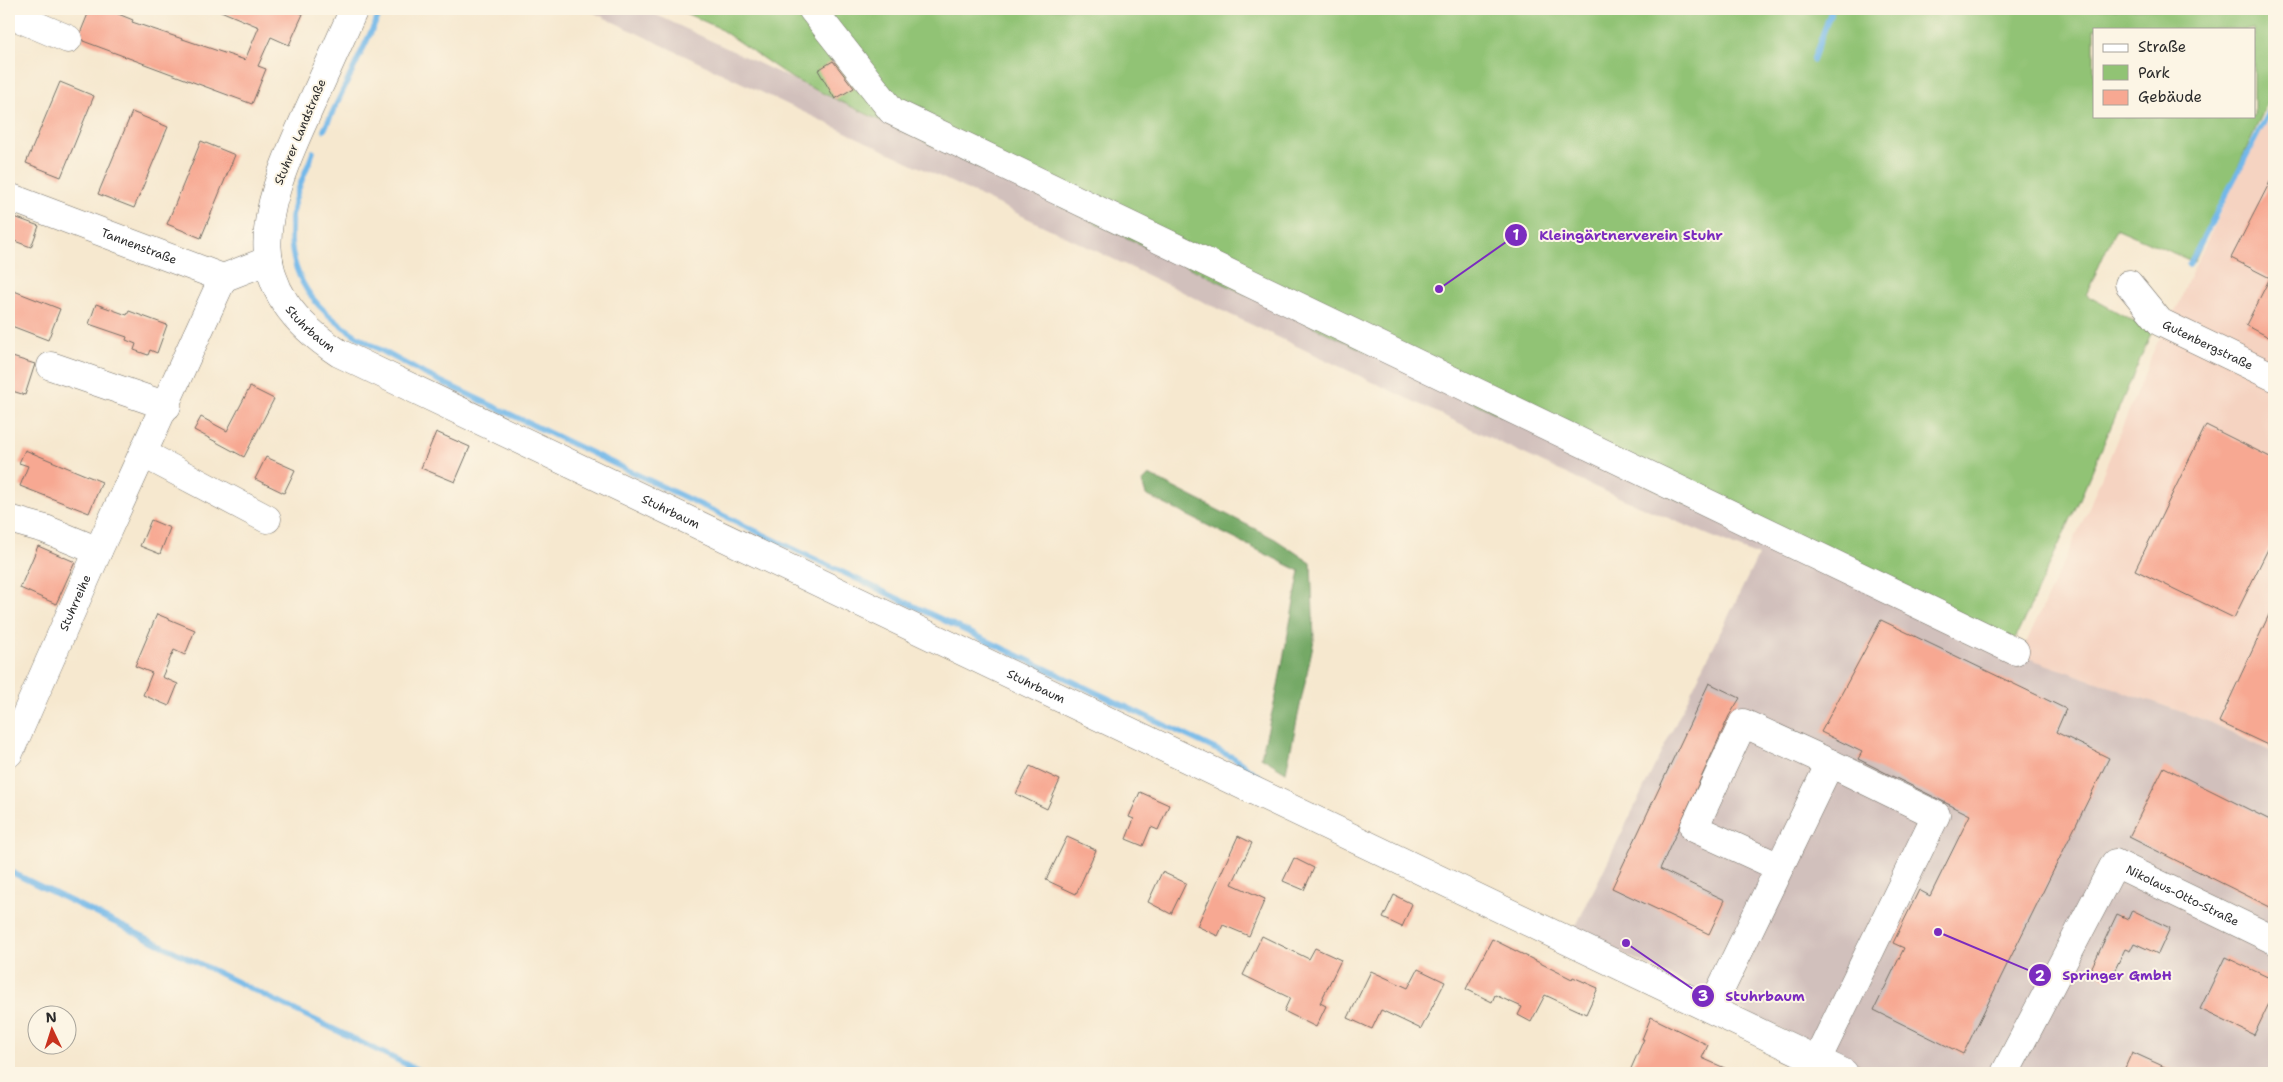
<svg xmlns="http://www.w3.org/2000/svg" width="2283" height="1082" font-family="'Shantell Sans',sans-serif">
	<rect width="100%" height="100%" fill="#fcf5e5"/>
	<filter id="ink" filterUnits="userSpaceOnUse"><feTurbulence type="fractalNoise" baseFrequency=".02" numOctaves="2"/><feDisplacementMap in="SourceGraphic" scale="10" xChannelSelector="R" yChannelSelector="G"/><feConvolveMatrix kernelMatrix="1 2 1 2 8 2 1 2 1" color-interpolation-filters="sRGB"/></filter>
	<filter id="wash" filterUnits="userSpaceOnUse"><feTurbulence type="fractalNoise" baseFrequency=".0096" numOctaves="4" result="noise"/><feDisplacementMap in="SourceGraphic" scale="20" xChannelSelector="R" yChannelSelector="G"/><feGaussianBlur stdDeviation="1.12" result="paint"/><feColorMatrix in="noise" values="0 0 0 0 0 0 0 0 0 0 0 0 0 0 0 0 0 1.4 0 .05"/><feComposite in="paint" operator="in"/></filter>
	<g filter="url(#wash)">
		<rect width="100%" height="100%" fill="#f6e8cf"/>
		<path fill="#f5d3c1" d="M2274 98V753L2210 722 2020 656 2087 512 2157 343 2180 302 2186 285Z"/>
		<path fill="#d1c0bc" d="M586 9H644L1974 639 2210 722 2274 753V1073H1873L1574 930 1758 556 1583 482Z"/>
		<path fill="#91c374" stroke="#5e7750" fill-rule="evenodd" d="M676 9H2274V89L2194 262 2116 228 2086 295 2152 331 2080 499 2009 652 1767 542 793 79 717 27ZM2094 29H2254V116H2094Z"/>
		<path fill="#74a966" stroke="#506a48" d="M1149 475 1275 539 1311 563 1314 640 1286 772 1261 757 1276 696 1300 571 1146 495 1142 482Z"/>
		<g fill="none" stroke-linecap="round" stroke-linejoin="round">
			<path stroke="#72b8e9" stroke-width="5.5" d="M1813 60 1832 9
				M324 130 382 9
				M313 152C307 170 296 190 293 209 277 304 352 334 421 372L1234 758 1261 778
				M2189 265 2274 103
				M9 871 424 1073"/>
		</g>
		<g id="blocks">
			<path fill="#f7a892" d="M90 9H106L133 20 132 22 245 60 259 27 216 9H291L303 14 289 45 271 37 258 66 266 69 252 104 83 41 81 31Z
				M833 61 854 88 835 99 818 70Z
				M60 82 94 96 61 177 26 163Z
				M132 112 168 127 134 208 98 194Z
				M201 141 235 155 201 238 167 224Z
				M2274 174V340L2246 325 2270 278 2231 258Z
				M9 215 39 226 31 247 9 239Z
				M9 289 60 309 48 340 9 325Z
				M96 304 127 315 129 311 167 325 157 353 150 350 148 355 134 350 136 344 126 340 127 337 89 324Z
				M9 356 35 364 25 395 9 390Z
				M250 387 274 399 244 457 194 430 201 417 227 431Z
				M2206 425 2274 459V537L2234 618 2135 570Z
				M436 432 470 447 455 482 421 468Z
				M25 450 102 482 89 513 20 486 28 466 19 463Z
				M266 457 295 470 284 493 255 479Z
				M151 520 170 528 160 554 140 546Z
				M38 546 75 562 56 604 20 588Z
				M2274 604V748L2219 722Z
				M157 614 195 630 185 655 174 650 162 677 178 684 169 706 143 695 152 673 135 666Z
				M1881 620 2066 709 2056 732 2109 758 1963 1054 1874 1010 1904 948 1893 943 1919 890 1930 896 1970 815 1858 759 1862 752 1821 732Z
				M1709 683 1740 698 1729 716 1660 869 1725 900 1709 934 1612 888Z
				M1030 766 1060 780 1047 809 1016 794Z
				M2164 767 2274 822V909L2129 837Z
				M1140 792 1169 805 1158 830 1151 827 1143 846 1126 839 1134 819 1129 817Z
				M1238 836 1252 843 1232 884 1265 899 1249 936 1223 925 1218 936 1197 926Z
				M1067 837 1096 850 1076 894 1046 880Z
				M1294 858 1314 868 1304 890 1283 881Z
				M1162 872 1186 883 1171 914 1148 902Z
				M1394 895 1412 904 1402 927 1383 918Z
				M2132 910 2170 928 2158 954 2134 943 2130 951 2125 949 2110 980 2090 971 2117 914 2128 919Z
				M1262 936 1309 959 1315 948 1341 960 1320 1003 1326 1006 1316 1027 1284 1011 1290 998 1243 975Z
				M1492 939 1572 979 1573 977 1598 988 1586 1014 1545 995 1531 1022 1518 1015 1522 1007 1495 995 1492 1002 1466 989Z
				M2225 957 2274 980V993L2254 1035 2200 1009Z
				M1418 969 1445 982 1421 1029 1381 1010 1372 1029 1348 1018 1371 971 1408 988Z
				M1651 1017 1708 1045 1702 1058 1736 1073H1629L1644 1039H1642Z
				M2132 1052 2178 1073H2136L2125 1068Z"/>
		</g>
	</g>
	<g filter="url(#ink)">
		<use href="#blocks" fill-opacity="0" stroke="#726d64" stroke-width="1"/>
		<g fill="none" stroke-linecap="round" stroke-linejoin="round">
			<g stroke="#726d64" stroke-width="29">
				<g id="minor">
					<path id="s1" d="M354 9C337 46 321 83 304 120 261 215 238 287 339 353L1844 1073"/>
					<path d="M812 9 892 111 2015 651"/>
					<path d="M9 14 68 39"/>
					<path id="s2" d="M9 197 223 278 269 260"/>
					<path id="s3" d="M2129 284 2160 322 2274 377"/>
					<path d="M51 366 167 406"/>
					<path d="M144 454 267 519"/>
					<path d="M9 519 45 529 98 551"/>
					<path id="s4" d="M9 753 98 551 223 278"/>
					<path d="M1779 867 1694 828 1743 723 1830 763"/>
					<path d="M1711 1009 1830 763 1936 815 1817 1060"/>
					<path id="s5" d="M2005 1073 2115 863 2274 940"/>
				</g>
			</g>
			<use href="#minor" stroke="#fff" stroke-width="28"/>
		</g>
	</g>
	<g text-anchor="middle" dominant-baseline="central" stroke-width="4" stroke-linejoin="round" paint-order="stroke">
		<g font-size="12" fill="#2b2b2b" stroke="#fcf5e5">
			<text transform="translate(300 132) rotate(-67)">Stuhrer Landstraße</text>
			<text stroke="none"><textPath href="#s2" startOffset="139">Tannenstraße</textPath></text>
			<text stroke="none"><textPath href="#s1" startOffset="351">Stuhrbaum</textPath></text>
			<text stroke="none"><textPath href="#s3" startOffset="102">Gutenbergstraße</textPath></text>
			<text stroke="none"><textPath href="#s1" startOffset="756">Stuhrbaum</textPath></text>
			<text stroke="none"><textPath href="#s4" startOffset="164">Stuhrreihe</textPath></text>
			<text stroke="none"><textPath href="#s1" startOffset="1161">Stuhrbaum</textPath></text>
			<text stroke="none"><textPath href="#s5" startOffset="312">Nikolaus-Otto-Straße</textPath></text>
		</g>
	</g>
	<path fill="none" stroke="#7b2cbf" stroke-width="2" d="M1439 289L1516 235M1938 932L2040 975M1626 943L1703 996"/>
	<g fill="#7b2cbf" stroke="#fcf5e5" stroke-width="2">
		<circle cx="1439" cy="289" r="5"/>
		<circle cx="1938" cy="932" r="5"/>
		<circle cx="1626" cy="943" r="5"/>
		<circle cx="1516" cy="235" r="12"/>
		<circle cx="2040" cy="975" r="12"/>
		<circle cx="1703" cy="996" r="12"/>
	</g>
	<g font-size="15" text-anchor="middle" font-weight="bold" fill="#fff">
		<text x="1516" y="240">1</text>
		<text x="2040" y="981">2</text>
		<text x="1703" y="1001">3</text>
	</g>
	<g font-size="14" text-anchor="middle" font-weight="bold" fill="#7b2cbf" stroke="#fcf5e5" stroke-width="4" stroke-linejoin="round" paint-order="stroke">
		<text x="1631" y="240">Kleingärtnerverein Stuhr</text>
		<text x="2117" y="980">Springer GmbH</text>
		<text x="1765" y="1001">Stuhrbaum</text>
	</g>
	<rect width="2283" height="1082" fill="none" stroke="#fcf5e5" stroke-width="30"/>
	<rect x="2093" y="28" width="162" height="90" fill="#fcf5e5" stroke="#a8a49b"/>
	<rect x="2103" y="44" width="25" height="8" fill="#ffffff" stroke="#a8a49b"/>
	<text x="2138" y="52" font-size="15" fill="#2b2b2b">Straße</text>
	<rect x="2103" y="65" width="25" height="15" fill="#91c374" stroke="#a8a49b"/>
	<text x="2138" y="78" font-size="15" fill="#2b2b2b">Park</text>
	<rect x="2103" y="90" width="25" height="15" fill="#f7a892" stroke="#a8a49b"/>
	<text x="2138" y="102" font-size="15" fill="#2b2b2b">Gebäude</text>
	<g transform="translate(52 1030) rotate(356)"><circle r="24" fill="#fcf5e5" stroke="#a8a49b"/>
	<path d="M0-4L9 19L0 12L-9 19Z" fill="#c8321e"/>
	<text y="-8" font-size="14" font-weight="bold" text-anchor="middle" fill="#2b2b2b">N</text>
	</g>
</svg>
